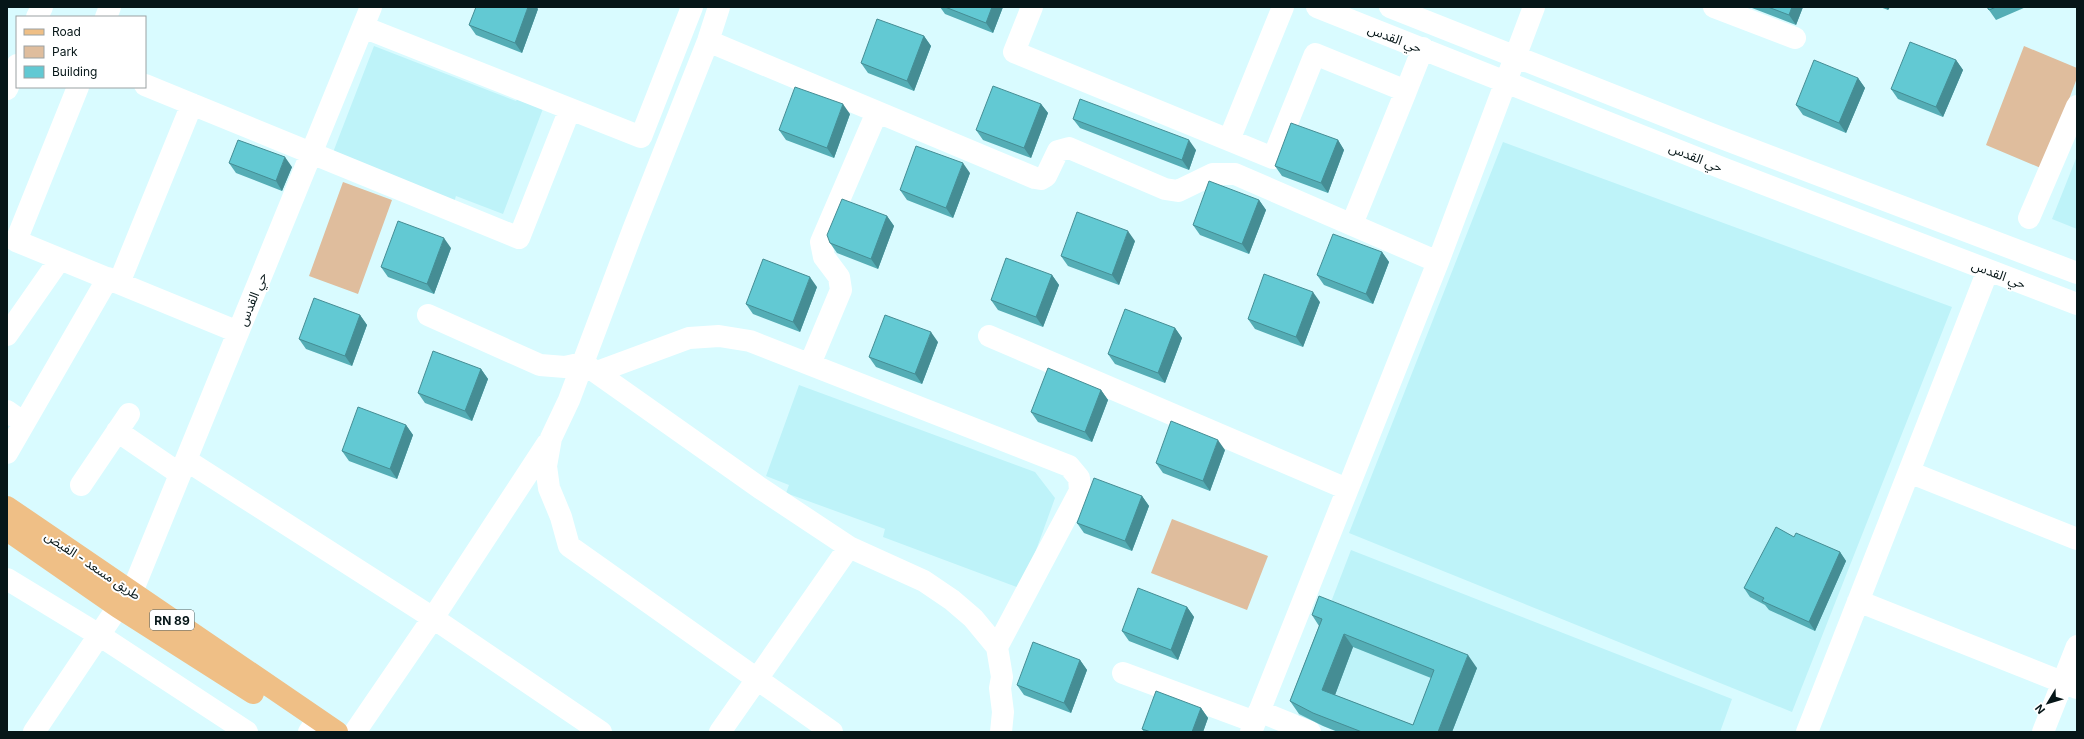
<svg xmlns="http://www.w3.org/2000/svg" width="2084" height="739" font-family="Inter,'Noto Sans Arabic',sans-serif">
	<rect width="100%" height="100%" fill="#d9fbff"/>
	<path fill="#bef3f9" d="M374 46 516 101 519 96 544 106 503 214 456 196 454 202 332 155Z
		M1503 142 1952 307 1792 712 1349 533Z
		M2077 156V229L2052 219Z
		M799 385 1035 472 1055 498 1022 589 883 537 885 529 786 493 789 485 766 476Z
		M1351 550 1732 699 1720 732H1338L1298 716 1331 632 1321 628Z"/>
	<path fill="#dfbd9d" d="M2024 46 2077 68V78L2043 169 1986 145Z
		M343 182 392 200 358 294 309 276Z
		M1172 519 1268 556 1247 610 1151 573Z"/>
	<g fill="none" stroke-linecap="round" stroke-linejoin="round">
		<path stroke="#fff" stroke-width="22" d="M719 7 708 41 633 230 569 400 551 438 546 466 549 488 561 517 569 546 832 732
			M1032 7 1014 52 1273 158 1315 54 1406 91 1423 48
			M1317 7 1722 168 2077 304
			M1390 7 1711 134 2077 273
			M1714 7 1795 38
			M37 17 42 7
			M106 17 110 7
			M363 27 641 137 692 7
			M708 41 1035 178 1041 179 1046 176 1058 151 1069 148 1165 189 1178 191 1213 174H1235L1438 262
			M145 85 519 238 570 109
			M78 87 16 241 238 332
			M7 89 17 65
			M1229 140 1283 7
			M2029 218 2077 106
			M1352 224 1406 91
			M119 283 192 104
			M428 315 540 365 565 367 583 363 760 488 849 547 924 581 952 600 973 618 997 647 1002 677 1000 688 1003 712 1001 732
			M7 335 60 259
			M989 336 1347 489
			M810 364 841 290 839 277 824 257 821 242 877 112
			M597 372 689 338 719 336 750 341 1069 466 1079 478 1080 491 997 647
			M7 411 24 423
			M117 431 180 474
			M547 444 433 618 601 732
			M7 453 108 278
			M186 460 433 618 355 732
			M1909 472 2077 539
			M81 485 129 414
			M7 579 99 635 247 732
			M1858 601 2077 688
			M1123 673 1255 722
			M1259 711 1310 732
			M34 732 118 607 132 592 371 7
			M309 732 317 720
			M720 732 849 547
			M1251 732 1438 262 1534 7
			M1807 732 1988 270
			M2043 732 2077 646"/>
		<path stroke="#efbf86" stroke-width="22" d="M7 507 337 732
			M7 530 118 607 253 693"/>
	</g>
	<path fill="#54adb5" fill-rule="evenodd" d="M940 7H1003L993 33 945 14Z
		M1752 7H1803L1796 25 1752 8Z
		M1880 7H1890L1888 10Z
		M1987 7H2026L1996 20 1989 10Z
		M538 9 522 53 476 35 469 25Z
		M924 36 931 46 914 91 868 73 861 63Z
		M1956 60 1963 70 1943 117 1898 99 1891 89Z
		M1858 78 1865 88 1846 133 1803 115 1796 105Z
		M1041 104 1048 113 1031 158 983 140 976 130Z
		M850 114 834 158 786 140 779 130Z
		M1073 119 1196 150 1189 170 1080 128Z
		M1338 140 1344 150 1328 193 1282 176 1275 166Z
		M229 163 292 167 282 191 236 173Z
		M970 173 953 218 907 200 900 190Z
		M1259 200 1266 210 1249 254 1200 235 1193 225Z
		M887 216 894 226 878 269 837 253 830 243Z
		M1135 241 1119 285 1068 266 1061 256Z
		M451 248 434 294 388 277 381 267Z
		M1382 252 1389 262 1373 304 1324 285 1317 275Z
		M1052 275 1059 285 1043 327 998 310 991 300Z
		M817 287 800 332 753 314 746 304Z
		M1320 302 1303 347 1255 329 1248 319Z
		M360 315 367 325 352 366 306 349 299 339Z
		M1175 328 1182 338 1165 383 1115 364 1108 354Z
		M938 342 922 384 876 367 869 357Z
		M481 369 488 379 472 421 425 403 418 393Z
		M1101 390 1108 400 1092 442 1038 422 1031 412Z
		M406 425 413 435 397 479 349 461 342 451Z
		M1225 450 1210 491 1163 473 1156 463Z
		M1142 496 1149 506 1132 551 1084 533 1077 523Z
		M1794 537 1840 552 1846 561 1815 631 1769 610 1765 605 1750 597 1744 588Z
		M1187 607 1194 617 1178 660 1129 641 1122 631Z
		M1312 615 1477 668 1452 732H1338L1323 726 1299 714 1290 701 1319 626ZM1353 647 1431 678 1413 725 1335 695Z
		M1080 660 1087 670 1071 713 1024 695 1017 685Z
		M1201 708 1208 718 1203 732H1144L1142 729Z"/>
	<path fill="#458d94" d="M528 7H537L538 9 522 53 515 43Z
		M992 7H1003L993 33 986 23Z
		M1792 7H1803L1796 25 1789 15Z
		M1886 7H1890L1888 10Z
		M924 36 931 46 914 91 907 81Z
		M1956 60 1963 70 1943 117 1936 107Z
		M1858 78 1865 88 1846 133 1839 123Z
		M843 104 850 114 834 158 827 148Z
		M1041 104 1048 113 1031 158 1024 148Z
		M1189 140 1196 150 1189 170 1182 160Z
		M1338 140 1344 150 1328 193 1321 183Z
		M285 157 292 167 282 191 276 181Z
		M963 163 970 173 953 218 946 208Z
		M1259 200 1266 210 1249 254 1242 244Z
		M887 216 894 226 878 269 871 259Z
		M1128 231 1135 241 1119 285 1112 275Z
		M444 238 451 248 434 294 427 284Z
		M1382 252 1389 262 1373 304 1366 294Z
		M1052 275 1059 285 1043 327 1036 317Z
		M810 277 817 287 800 332 793 322Z
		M1313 292 1320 302 1303 347 1296 337Z
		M360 315 367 325 352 366 345 356Z
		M1175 328 1182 338 1165 383 1158 373Z
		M931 332 938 342 922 384 915 374Z
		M481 369 488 379 472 421 465 411Z
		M1101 390 1108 400 1092 442 1085 432Z
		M406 425 413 435 397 479 390 469Z
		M1218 440 1225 450 1210 491 1203 481Z
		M1142 496 1149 506 1132 551 1125 541Z
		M1840 552 1846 561 1815 631 1809 622Z
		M1187 607 1194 617 1178 660 1171 650Z
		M1344 634 1353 647 1332 703 1322 690Z
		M1468 655 1477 668 1452 732H1438Z
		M1080 660 1087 670 1071 713 1064 703Z
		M1201 708 1208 718 1203 732H1192Z"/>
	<path fill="#62c9d3" stroke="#458d94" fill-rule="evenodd" d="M476 7H528L515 43 469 25Z
		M945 7H992L986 23Z
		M1768 7H1792L1789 15Z
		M1987 7H1996L1989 10Z
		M877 19 924 36 907 81 861 63Z
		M1910 42 1956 60 1936 107 1891 89Z
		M1814 60 1858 78 1839 123 1796 105Z
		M993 86 1041 104 1024 148 976 130Z
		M795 87 843 104 827 148 779 130Z
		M1080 99 1189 140 1182 160 1073 119Z
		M1291 123 1338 140 1321 183 1275 166Z
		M238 140 285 157 276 181 229 163Z
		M916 146 963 163 946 208 900 190Z
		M1209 181 1259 200 1242 244 1193 225Z
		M842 199 887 216 871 259 830 243 827 235Z
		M1077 212 1128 231 1112 275 1061 256Z
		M398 221 444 238 427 284 381 267Z
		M1333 234 1382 252 1366 294 1317 275Z
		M1006 258 1052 275 1036 317 991 300Z
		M763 259 810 277 793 322 746 304Z
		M1264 274 1313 292 1296 337 1248 319Z
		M314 298 360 315 345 356 299 339Z
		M1125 309 1175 328 1158 373 1108 354Z
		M885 315 931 332 915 374 869 357Z
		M433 351 481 369 465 411 418 393Z
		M1048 368 1101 390 1085 432 1031 412Z
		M358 407 406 425 390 469 342 451Z
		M1171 421 1218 440 1203 481 1156 463Z
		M1094 478 1142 496 1125 541 1077 523Z
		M1776 527 1794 537 1796 533 1840 552 1809 622 1762 601 1764 598 1744 588Z
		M1138 588 1187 607 1171 650 1122 631Z
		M1319 596 1468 655 1438 732H1362L1313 713 1290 701 1322 619 1312 615ZM1344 634 1434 670 1413 725 1322 690Z
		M1033 642 1080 660 1064 703 1017 685Z
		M1156 691 1201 708 1192 732H1151L1142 729Z"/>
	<g text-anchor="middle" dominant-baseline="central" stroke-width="4" stroke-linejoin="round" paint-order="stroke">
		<rect fill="#fff" stroke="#515c5d" stroke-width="1" x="150" y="610" width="44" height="20" rx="3"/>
		<g font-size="12" font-weight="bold" fill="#061618">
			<text x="172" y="620">RN 89</text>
		</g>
		<g font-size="13" fill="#061618" stroke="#fff">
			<text transform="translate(1395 38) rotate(21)">حي القدس</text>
			<text transform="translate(1696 157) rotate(22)">حي القدس</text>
			<text transform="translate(1999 274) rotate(21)">حي القدس</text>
			<text transform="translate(252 299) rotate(-68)">حي القدس</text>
			<text transform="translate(93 565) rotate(34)">طريق مسعد - الفيض</text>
		</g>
	</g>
	<rect width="2084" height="739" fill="none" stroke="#061618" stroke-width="16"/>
	<rect x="16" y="16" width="130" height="72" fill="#ffffff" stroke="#9ba2a3"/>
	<rect x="24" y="29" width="20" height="6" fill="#efbf86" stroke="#9ba2a3"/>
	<text x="52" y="36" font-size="12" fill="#061618">Road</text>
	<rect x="24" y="46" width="20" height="12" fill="#dfbd9d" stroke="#9ba2a3"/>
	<text x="52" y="56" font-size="12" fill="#061618">Park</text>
	<rect x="24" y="66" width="20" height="12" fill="#62c9d3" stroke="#9ba2a3"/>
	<text x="52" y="76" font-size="12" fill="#061618">Building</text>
	<g transform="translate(2048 703) rotate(232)" stroke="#ffffff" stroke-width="3" paint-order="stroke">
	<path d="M0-3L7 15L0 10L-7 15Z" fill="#061618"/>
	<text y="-6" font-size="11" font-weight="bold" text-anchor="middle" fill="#061618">N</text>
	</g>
</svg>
